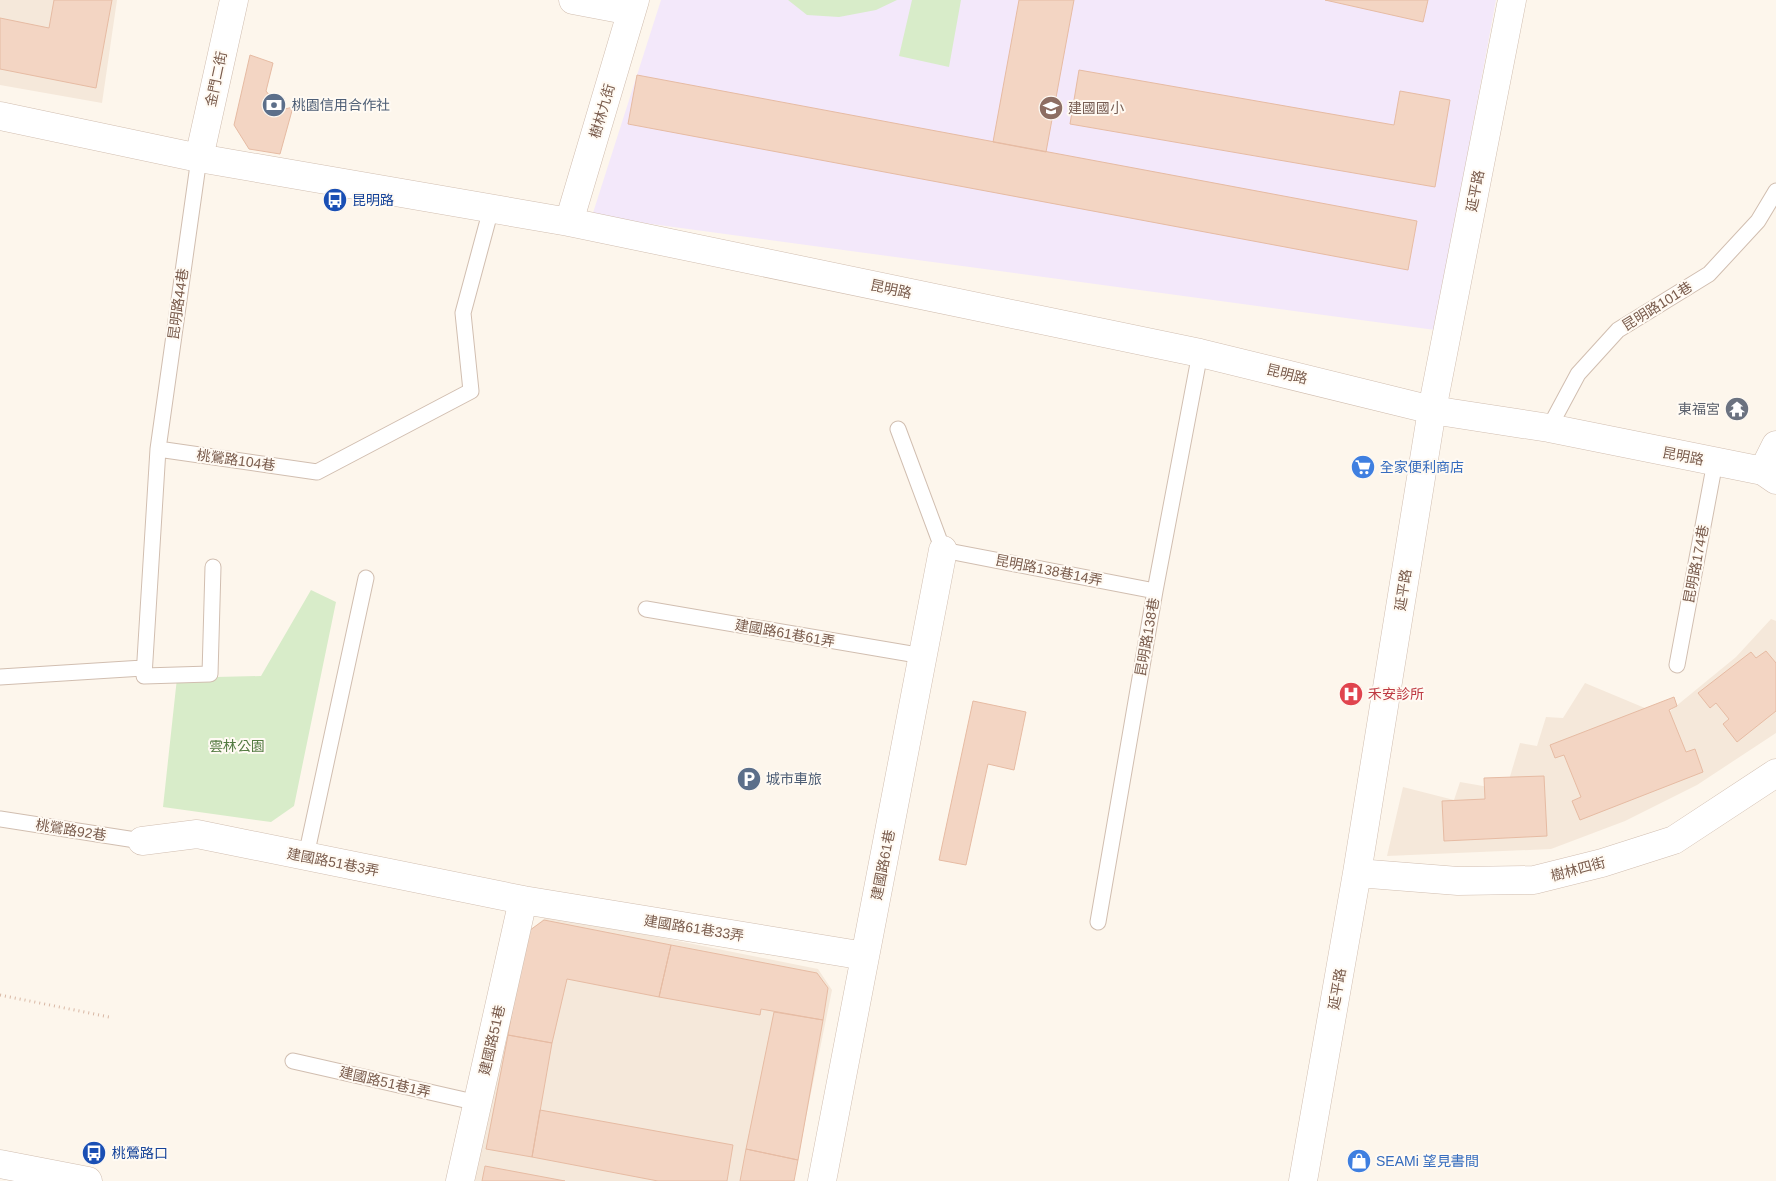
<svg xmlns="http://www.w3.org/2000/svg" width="1776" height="1181" font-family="Arial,'Noto Sans TC',sans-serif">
	<rect width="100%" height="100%" fill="#fdf6ec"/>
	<path fill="#f5e8da" d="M0 0H117L102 103 0 85Z
		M1771 619 1776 621V733L1697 785 1625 821 1551 849 1387 856 1403 787 1454 800 1460 782 1506 790 1520 743 1537 746 1546 717 1563 718 1585 683 1664 716 1736 657Z
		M548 915 818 969 832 990 793 1181H474L525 935Z"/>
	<path fill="#f3e8fa" d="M661 0H1496L1435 330 592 216Z"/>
	<path fill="#d8ecc9" d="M788 0H897L876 10 839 17 807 15Z
		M912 0H961L949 67 899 56Z
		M311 590 336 602 294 806 271 822 163 807 177 678 261 676Z"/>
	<path fill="#f3d5c3" stroke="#e6bba3" d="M54 0H112L96 88 0 69V18L49 28Z
		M1019 0H1074L1046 152 993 142Z
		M1325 0H1428L1423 22Z
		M250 55 273 63 266 91 281 110 293 107 280 154 249 149 234 125Z
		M1079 70 1394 125 1400 91 1450 100 1435 187 1070 124Z
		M637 75 1417 221 1408 270 628 124Z
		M1766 651 1776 663V711L1737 742 1723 724 1729 719 1716 703 1710 708 1698 693 1751 652 1756 658Z
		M1674 697 1677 706 1669 710 1686 752 1695 749 1703 772 1580 820 1572 801 1581 797 1564 755 1555 758 1550 745Z
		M973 701 1026 712 1014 770 988 764 966 865 939 860Z
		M1544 776 1547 836 1444 841 1442 801 1485 799 1484 778Z
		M544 920 671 945 659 997 567 979 552 1043 508 1035 526 933Z
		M671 945 817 973 828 988 823 1020 761 1009 760 1015 659 997Z
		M774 1012 823 1020 798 1160 746 1149Z
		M508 1035 552 1043 532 1157 486 1149Z
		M540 1110 733 1145 727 1181H658L532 1157Z
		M746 1149 798 1160 794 1181H740Z
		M485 1166 565 1181H482Z"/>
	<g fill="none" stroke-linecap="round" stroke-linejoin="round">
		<g stroke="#d1beb0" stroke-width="17">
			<path id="service" d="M199 158 158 449 144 676 210 674 213 567
				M1549 428 1578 374 1618 330 1709 274 1758 221 1776 191
				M898 429 943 550 1155 591
				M158 449 317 472 471 391 463 313 491 209
				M646 609 923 656
				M1677 665 1715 462
				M0 677 143 668
				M0 819 142 841
				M306 856 366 578
				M1098 922 1155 591 1200 353
				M293 1061 478 1103"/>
		</g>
		<g stroke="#d1beb0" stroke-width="29">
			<path id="minor" d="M573 0 631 11
				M0 116 199 158 569 222 1200 353 1432 410 1549 428 1763 471 1776 480
				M199 158 234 0
				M569 222 635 0
				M1763 471 1776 445
				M142 841 197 834 523 900 865 956
				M1357 873 1458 881 1534 880 1602 863 1674 840 1776 773
				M0 1164 88 1181
				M460 1181 523 900
				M822 1181 943 550
				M1303 1181 1357 873 1432 410 1512 0"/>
		</g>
		<path stroke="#d9b8a5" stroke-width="3" stroke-dasharray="1 4" stroke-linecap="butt" d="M0 995 109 1017"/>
		<use href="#service" stroke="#fff" stroke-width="15"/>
		<use href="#minor" stroke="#fff" stroke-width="28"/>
	</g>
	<defs>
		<g id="bank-disc" transform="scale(1.25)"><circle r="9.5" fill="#5c6f8a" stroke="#fffaf3"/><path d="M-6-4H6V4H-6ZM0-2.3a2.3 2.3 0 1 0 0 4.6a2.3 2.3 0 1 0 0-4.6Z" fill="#fff"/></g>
		<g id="school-disc" transform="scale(1.25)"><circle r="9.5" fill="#8d6e63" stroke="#fffaf3"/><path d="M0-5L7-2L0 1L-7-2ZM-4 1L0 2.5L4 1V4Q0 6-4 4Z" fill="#fff"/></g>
		<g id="bus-disc" transform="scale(1.25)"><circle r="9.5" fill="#1a4fb4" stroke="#fffaf3"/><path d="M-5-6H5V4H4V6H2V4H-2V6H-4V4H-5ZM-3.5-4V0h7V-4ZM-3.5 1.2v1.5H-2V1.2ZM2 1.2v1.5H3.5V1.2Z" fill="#fff"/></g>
		<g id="temple-disc" transform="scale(1.25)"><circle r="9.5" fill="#6b7280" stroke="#fffaf3"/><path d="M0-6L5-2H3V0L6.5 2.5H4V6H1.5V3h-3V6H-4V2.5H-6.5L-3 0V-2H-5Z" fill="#fff"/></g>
		<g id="supermarket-disc" transform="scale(1.25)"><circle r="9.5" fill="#3f7fe0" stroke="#fffaf3"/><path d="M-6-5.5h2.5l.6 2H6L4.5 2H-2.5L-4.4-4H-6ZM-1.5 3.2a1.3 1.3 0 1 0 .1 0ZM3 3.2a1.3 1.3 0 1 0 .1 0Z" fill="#fff"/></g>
		<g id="hospital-disc" transform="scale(1.25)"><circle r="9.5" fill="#e0444e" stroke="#fffaf3"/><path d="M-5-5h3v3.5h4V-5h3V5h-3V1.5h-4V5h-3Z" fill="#fff"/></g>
		<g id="parking-disc" transform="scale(1.25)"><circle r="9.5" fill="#5c6f8a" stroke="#fffaf3"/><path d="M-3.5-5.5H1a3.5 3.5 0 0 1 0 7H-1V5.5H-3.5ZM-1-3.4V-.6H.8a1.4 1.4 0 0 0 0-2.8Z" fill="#fff"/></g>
		<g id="shop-disc" transform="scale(1.25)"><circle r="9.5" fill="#3f7fe0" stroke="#fffaf3"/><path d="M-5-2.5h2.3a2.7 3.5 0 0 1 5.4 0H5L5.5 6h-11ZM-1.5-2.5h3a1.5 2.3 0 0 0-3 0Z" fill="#fff"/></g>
	</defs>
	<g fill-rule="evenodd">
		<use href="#bank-disc" x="274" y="105"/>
		<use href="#school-disc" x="1051" y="108"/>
		<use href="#bus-disc" x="335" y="200"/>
		<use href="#temple-disc" x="1737" y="409"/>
		<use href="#supermarket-disc" x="1363" y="467"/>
		<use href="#hospital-disc" x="1351" y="694"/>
		<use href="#parking-disc" x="749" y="779"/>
		<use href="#bus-disc" x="94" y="1153"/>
		<use href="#shop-disc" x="1359" y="1161"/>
	</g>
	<g text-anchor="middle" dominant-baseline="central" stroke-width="4" stroke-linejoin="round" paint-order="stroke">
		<g font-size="14" fill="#7a5c4d" stroke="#fffaf3">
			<text transform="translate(216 79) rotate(-78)">金門二街</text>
			<text transform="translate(602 111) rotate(-74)">樹林九街</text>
			<text transform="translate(1475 191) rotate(-79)">延平路</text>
			<text transform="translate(891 289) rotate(12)">昆明路</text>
			<text transform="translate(178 304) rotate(-82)">昆明路44巷</text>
			<text transform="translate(1657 306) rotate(-32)">昆明路101巷</text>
			<text transform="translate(1287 374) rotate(14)">昆明路</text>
			<text transform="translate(1683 456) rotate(11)">昆明路</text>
			<text transform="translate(236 460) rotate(8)">桃鶯路104巷</text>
			<text transform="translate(1696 564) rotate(-79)">昆明路174巷</text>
			<text transform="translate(1049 570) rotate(11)">昆明路138巷14弄</text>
			<text transform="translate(1403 590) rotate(-81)">延平路</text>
			<text transform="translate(785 633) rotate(10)">建國路61巷61弄</text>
			<text transform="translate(1147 637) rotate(-80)">昆明路138巷</text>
			<text transform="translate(71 830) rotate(9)">桃鶯路92巷</text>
			<text transform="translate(333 862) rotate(11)">建國路51巷3弄</text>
			<text transform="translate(883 865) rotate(-79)">建國路61巷</text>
			<text transform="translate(1578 869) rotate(-15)">樹林四街</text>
			<text transform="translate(694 928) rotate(9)">建國路61巷33弄</text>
			<text transform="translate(1337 989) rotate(-80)">延平路</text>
			<text transform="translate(492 1040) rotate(-77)">建國路51巷</text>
			<text transform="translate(385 1082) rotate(13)">建國路51巷1弄</text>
		</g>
		<g font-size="14" fill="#4e5e75" stroke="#fffaf3" text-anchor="start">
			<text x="292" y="105">桃園信用合作社</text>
			<text x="766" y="779">城市車旅</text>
		</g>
		<g font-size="14" fill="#785e54" stroke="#fffaf3" text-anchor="start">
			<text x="1068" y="108">建國國小</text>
		</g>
		<g font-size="14" fill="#164399" stroke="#fffaf3" text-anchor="start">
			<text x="352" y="200">昆明路</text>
			<text x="112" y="1153">桃鶯路口</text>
		</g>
		<g font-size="14" fill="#5b616d" stroke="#fffaf3" text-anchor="end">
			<text x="1720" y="409">東福宮</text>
		</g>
		<g font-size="14" fill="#366cbe" stroke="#fffaf3" text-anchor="start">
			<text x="1380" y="467">全家便利商店</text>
			<text x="1376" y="1161">SEAMi 望見書間</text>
		</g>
		<g font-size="14" fill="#be3a42" stroke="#fffaf3" text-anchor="start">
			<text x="1368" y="694">禾安診所</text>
		</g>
		<g font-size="14" fill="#537a41" stroke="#fffaf3">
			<text x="237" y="746">雲林公園</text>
		</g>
	</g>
</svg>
